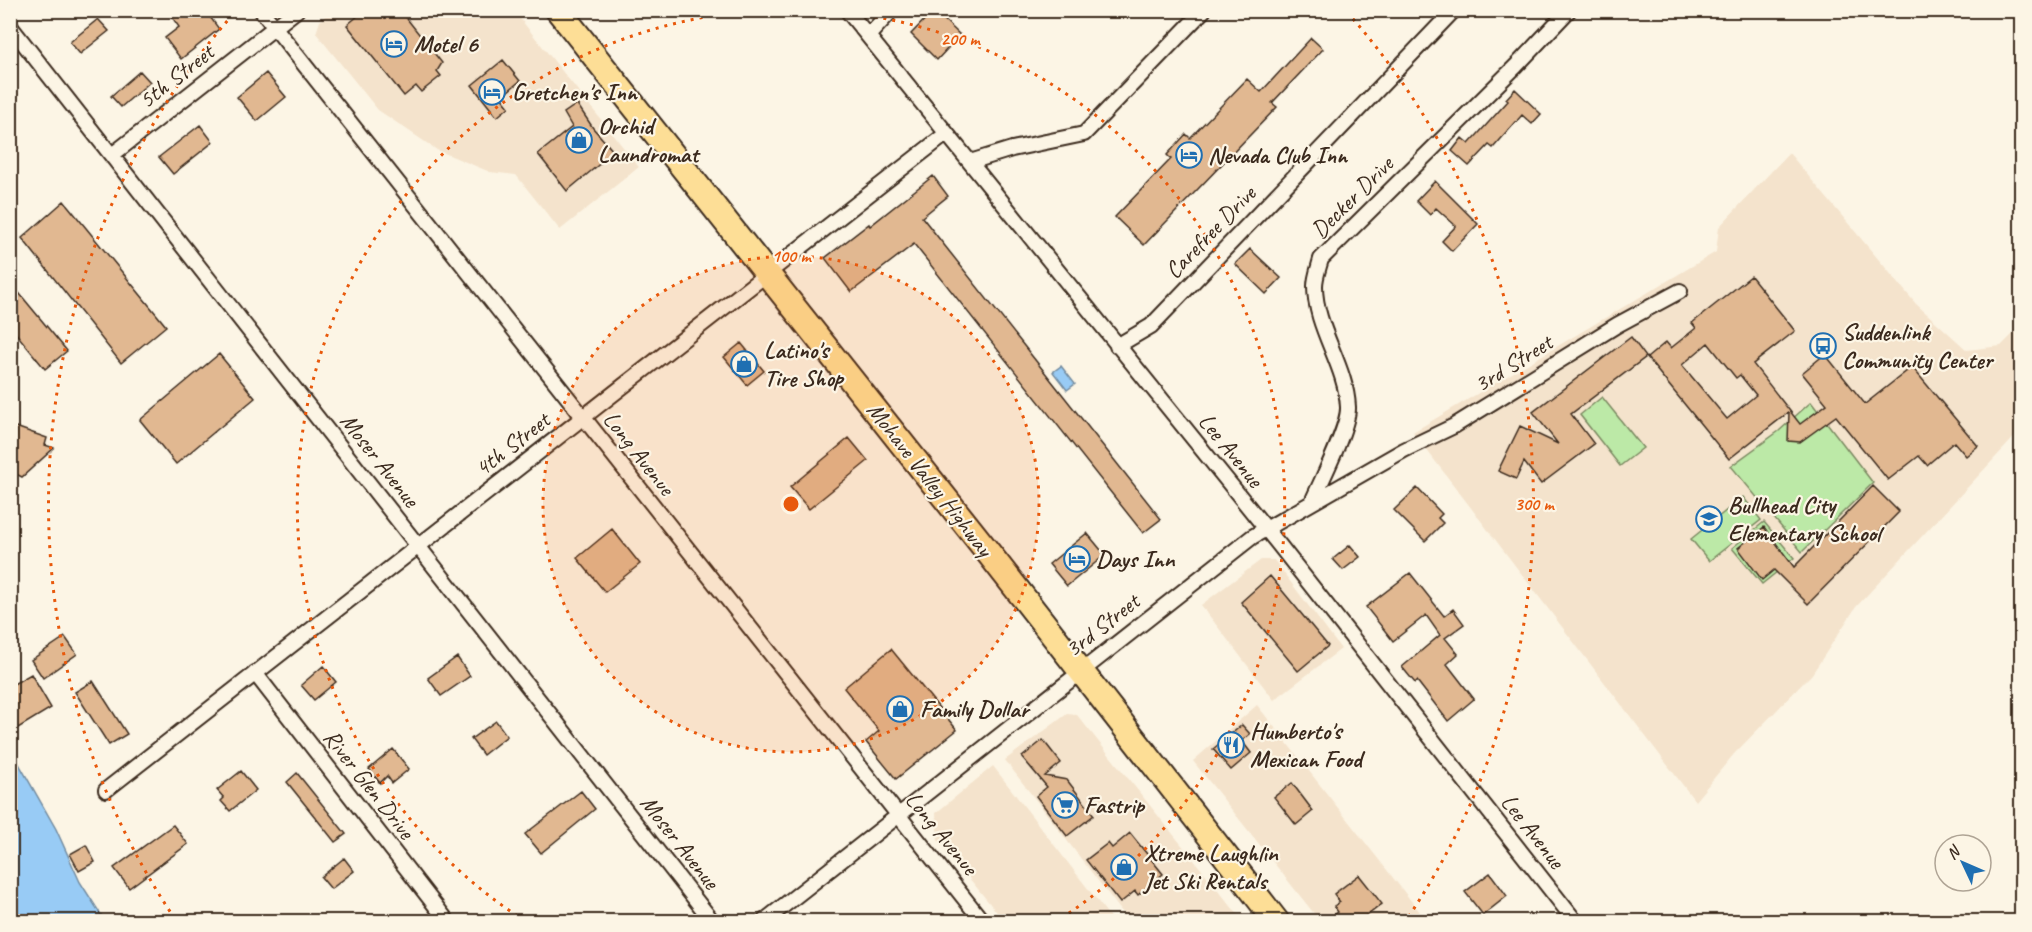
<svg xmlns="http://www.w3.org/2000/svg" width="2032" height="932" font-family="Caveat,sans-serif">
	<rect width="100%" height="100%" fill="#fcf5e5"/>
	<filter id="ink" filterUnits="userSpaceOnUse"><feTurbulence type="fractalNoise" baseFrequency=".0167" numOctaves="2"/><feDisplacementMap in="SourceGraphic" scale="12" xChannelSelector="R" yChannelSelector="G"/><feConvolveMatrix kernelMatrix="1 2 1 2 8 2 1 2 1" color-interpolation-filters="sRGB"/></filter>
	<g filter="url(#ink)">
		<path fill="#f4e3cc" d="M330 11H514L639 167 560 230 516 175 490 172 437 150 378 110 316 33 320 21Z
			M1789 153 1916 304 1967 350 2001 346 2021 326V430L1856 607 1812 674 1734 754 1695 801 1413 432 1716 252 1719 227Z
			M1261 560H1274L1341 649 1274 700 1201 605Z
			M1257 705 1427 921H1320L1193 761Z
			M1067 714 1077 715 1243 921H1129L1005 760Z
			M993 766 1113 921H1004L938 840 936 813Z"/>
		<path fill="#bce9a7" stroke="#7c8a62" stroke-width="1.5" d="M1602 397 1643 448 1620 466 1580 415Z
			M1811 402 1873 483 1802 552 1731 466 1779 431Z
			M1743 497 1761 520 1709 561 1691 539Z
			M1764 522 1794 558 1762 584 1732 548Z"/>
		<path fill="#98cbf5" stroke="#738b9f" stroke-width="1.5" d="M1061 366 1075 384 1067 390 1053 372Z
			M10 748 56 829 80 882 105 921H11Z"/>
		<path fill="#e1b891" stroke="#3b2a1e" stroke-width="1.5" fill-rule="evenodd" d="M167 10H205L219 29 181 59 165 38 179 27Z
			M365 10H400L442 63 437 71 441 76 421 92 416 86 404 96 347 25Z
			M934 10 960 35 937 60 911 34Z
			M98 19 109 31 80 54 70 42Z
			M1311 38 1323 49 1272 103 1277 107 1144 245 1115 217 1171 159 1167 155 1186 134 1190 138 1247 79 1261 92Z
			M503 60 520 81 501 97 509 107 497 117 472 85Z
			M140 71 150 82 121 107 111 96Z
			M266 73 286 97 257 121 237 97Z
			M1515 89 1541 114 1532 124 1522 115 1493 148 1489 145 1469 166 1452 151 1462 138 1469 144 1508 101 1506 99Z
			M577 104 593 128 614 152 567 191 538 154 572 127 564 113Z
			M200 125 213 142 173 174 159 157Z
			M933 176 948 196 922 217 1161 519 1143 533 914 244 851 292 825 258 869 224 870 226Z
			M1435 181 1478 224 1452 251 1442 241 1456 226 1436 208 1430 215 1416 201Z
			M64 201 166 326 121 363 22 238Z
			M1250 249 1281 278 1266 294 1235 264Z
			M1751 276 1795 331 1753 364 1800 424 1827 404 1802 373 1825 354 1865 404 1912 367 1978 446 1966 456 1954 442 1927 465 1919 456 1888 480 1836 416 1800 442 1788 441 1789 412 1729 459 1647 358 1666 342 1671 348 1696 328 1692 323ZM1708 343 1736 378 1740 375 1756 395 1727 419 1682 365Z
			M10 282 67 351 45 369 10 326Z
			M1631 337 1646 357 1571 414 1594 444 1541 484 1524 462 1516 479 1498 471 1520 426 1558 444 1533 412Z
			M741 343 764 371 747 385 724 357Z
			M219 354 255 398 176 464 140 420Z
			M10 425 47 438 45 445 54 448 22 477 10 471Z
			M849 438 868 461 809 509 790 487Z
			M1873 486 1899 512 1808 604 1774 570 1762 580 1738 548 1764 527 1794 567Z
			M1417 488 1442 514 1438 518 1443 523 1425 541 1394 510Z
			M612 529 640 564 605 592 577 558Z
			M1087 533 1105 555 1067 586 1049 564Z
			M1350 545 1360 557 1343 570 1333 559Z
			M1410 573 1444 616 1453 609 1464 624 1445 638 1458 654 1447 664 1474 699 1448 721 1417 681 1415 683 1402 667 1440 635 1426 615 1393 641 1366 607Z
			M1270 576 1328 646 1298 671 1241 602Z
			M65 637 77 654 43 678 31 660Z
			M891 649 957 730 896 779 866 742 879 731 844 688Z
			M457 657 470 676 441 696 428 678Z
			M323 666 336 682 314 700 301 685Z
			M31 674 51 708 18 728 10 716V686Z
			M93 681 127 734 109 745 75 692Z
			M496 721 507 736 483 755 471 739Z
			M1242 725 1250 734 1242 741 1251 753 1231 770 1213 749Z
			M1043 740 1061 763 1045 776 1067 780 1094 815 1067 836 1036 796 1047 787 1022 757Z
			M393 749 409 769 392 783 387 776 380 783 369 769Z
			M241 771 256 790 230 811 221 801 224 798 217 790Z
			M297 773 346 834 335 842 287 782Z
			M1292 783 1313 811 1296 825 1274 797Z
			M581 791 595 809 541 853 525 834Z
			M173 825 188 844 129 888 114 868Z
			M1130 833 1163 874 1138 895 1135 891 1120 903 1086 860 1108 843 1112 848Z
			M86 845 95 862 79 871 70 854Z
			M344 858 354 871 331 889 321 877Z
			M1490 873 1507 896 1483 915 1465 892Z
			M1359 875 1382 904 1360 921H1326L1338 912 1334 906 1340 902 1334 894Z"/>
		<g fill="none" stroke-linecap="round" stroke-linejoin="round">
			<g stroke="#3b2a1e" stroke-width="18">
				<path id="street" d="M261 10 983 922
					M847 10 1280 546 1576 922
					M10 26 713 922
					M868 36 892 10
					M112 155 297 10
					M970 162 1012 149 1084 134 1204 10
					M1117 346 1151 326 1454 10
					M1312 502C1321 481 1349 427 1348 407 1346 365 1315 328 1315 286 1315 277 1319 267 1321 259L1516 66 1569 10
					M255 673 448 922
					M106 790 946 134
					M763 922 1252 537 1404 450 1454 426 1617 325 1680 291"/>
			</g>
			<g stroke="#3b2a1e" stroke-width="28">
				<path id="highway" d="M558 10 980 542 1277 922"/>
			</g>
			<use href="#street" stroke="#fcf5e5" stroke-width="14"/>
			<use href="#highway" stroke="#fdde96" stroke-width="24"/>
		</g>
	</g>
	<circle cx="791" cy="504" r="248" fill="#e8590c" fill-opacity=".12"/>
	<g fill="none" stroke="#e8590c" stroke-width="3" stroke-dasharray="3 6">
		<circle cx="791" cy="504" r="248"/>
		<path d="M525 921A495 495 0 0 1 752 11M830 11A495 495 0 0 1 1057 921"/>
		<path d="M175 919A743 743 0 0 1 235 12M1347 12A743 743 0 0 1 1407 919"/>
	</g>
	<defs>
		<g id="hotel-ring" transform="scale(1.35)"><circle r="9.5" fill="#fcf5e5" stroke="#1f6fb2" stroke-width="1.5"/><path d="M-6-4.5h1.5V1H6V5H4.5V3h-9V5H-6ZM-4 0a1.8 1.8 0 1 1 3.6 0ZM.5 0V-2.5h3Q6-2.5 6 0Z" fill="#1f6fb2"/></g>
		<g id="shop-ring" transform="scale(1.35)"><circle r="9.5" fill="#fcf5e5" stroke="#1f6fb2" stroke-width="1.5"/><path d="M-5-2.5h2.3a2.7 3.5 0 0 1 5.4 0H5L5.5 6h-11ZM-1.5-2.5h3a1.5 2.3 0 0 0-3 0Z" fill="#1f6fb2"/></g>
		<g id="bus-ring" transform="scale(1.35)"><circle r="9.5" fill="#fcf5e5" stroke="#1f6fb2" stroke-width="1.5"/><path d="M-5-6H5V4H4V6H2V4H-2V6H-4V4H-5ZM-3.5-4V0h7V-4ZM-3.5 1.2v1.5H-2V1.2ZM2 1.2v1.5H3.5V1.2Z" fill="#1f6fb2"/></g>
		<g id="school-ring" transform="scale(1.35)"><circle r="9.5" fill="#fcf5e5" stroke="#1f6fb2" stroke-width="1.5"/><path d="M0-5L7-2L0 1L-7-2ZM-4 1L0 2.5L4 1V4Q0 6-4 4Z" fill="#1f6fb2"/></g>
		<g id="restaurant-ring" transform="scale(1.35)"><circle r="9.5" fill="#fcf5e5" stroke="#1f6fb2" stroke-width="1.5"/><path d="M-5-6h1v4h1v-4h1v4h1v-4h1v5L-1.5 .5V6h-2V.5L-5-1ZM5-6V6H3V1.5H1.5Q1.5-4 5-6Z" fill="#1f6fb2"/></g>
		<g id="supermarket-ring" transform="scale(1.35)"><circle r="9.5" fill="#fcf5e5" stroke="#1f6fb2" stroke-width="1.5"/><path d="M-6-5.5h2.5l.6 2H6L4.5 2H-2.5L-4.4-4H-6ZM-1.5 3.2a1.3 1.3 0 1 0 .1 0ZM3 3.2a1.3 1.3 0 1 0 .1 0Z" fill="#1f6fb2"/></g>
	</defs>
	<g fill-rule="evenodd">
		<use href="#hotel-ring" x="394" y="44"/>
		<use href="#hotel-ring" x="492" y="92"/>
		<use href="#shop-ring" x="579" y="140"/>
		<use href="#hotel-ring" x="1189" y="155"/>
		<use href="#bus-ring" x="1823" y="346"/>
		<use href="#shop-ring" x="744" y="364"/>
		<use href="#school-ring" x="1709" y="519"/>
		<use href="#hotel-ring" x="1077" y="559"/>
		<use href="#shop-ring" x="900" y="709"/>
		<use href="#restaurant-ring" x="1231" y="745"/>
		<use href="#supermarket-ring" x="1065" y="805"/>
		<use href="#shop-ring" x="1124" y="867"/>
	</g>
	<g text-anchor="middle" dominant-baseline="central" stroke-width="4.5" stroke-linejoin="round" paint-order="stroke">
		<g font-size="24" font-weight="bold" fill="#3b2a1e" stroke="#fcf5e5" text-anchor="start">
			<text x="414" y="44">Motel 6</text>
			<text x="512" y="92">Gretchen's Inn</text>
			<text x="598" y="126">Orchid<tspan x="598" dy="28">Laundromat</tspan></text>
			<text x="1208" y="155">Nevada Club Inn</text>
			<text x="1842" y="332">Suddenlink<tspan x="1842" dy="28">Community Center</tspan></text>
			<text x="764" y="350">Latino's<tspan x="764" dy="28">Tire Shop</tspan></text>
			<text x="1728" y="505">Bullhead City<tspan x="1728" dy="28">Elementary School</tspan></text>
			<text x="1096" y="559">Days Inn</text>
			<text x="920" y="709">Family Dollar</text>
			<text x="1250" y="731">Humberto's<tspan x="1250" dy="28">Mexican Food</tspan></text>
			<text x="1084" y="805">Fastrip</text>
			<text x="1144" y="853">Xtreme Laughlin<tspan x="1144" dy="28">Jet Ski Rentals</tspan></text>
		</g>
		<g font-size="24" fill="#3b2a1e" stroke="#fcf5e5">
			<text transform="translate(176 76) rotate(-38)">5th Street</text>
			<text transform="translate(1352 197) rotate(-45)">Decker Drive</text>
			<text transform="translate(1210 232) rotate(-46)">Carefree Drive</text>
			<text transform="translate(1513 363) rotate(-32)">3rd Street</text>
			<text transform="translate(512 444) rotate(-38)">4th Street</text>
			<text transform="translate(1231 450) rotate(51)">Lee Avenue</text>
			<text transform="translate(639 453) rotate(52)">Long Avenue</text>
			<text transform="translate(380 460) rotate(52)">Moser Avenue</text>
			<text transform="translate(930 479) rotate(52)">Mohave Valley Highway</text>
			<text transform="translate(1102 625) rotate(-38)">3rd Street</text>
			<text transform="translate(369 784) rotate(52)">River Glen Drive</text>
			<text transform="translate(1533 831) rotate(52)">Lee Avenue</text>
			<text transform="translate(942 833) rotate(51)">Long Avenue</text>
			<text transform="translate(680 842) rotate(52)">Moser Avenue</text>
		</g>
	</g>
	<circle cx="791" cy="504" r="9" fill="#e8590c" stroke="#fcf5e5" stroke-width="3"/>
	<g font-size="18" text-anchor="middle" font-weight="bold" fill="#e8590c" stroke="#fcf5e5" stroke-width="4.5" stroke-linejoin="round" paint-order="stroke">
		<text x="960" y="45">200 m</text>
		<text x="791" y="262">100 m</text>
		<text x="1534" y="510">300 m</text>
	</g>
	<rect width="2032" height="932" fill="none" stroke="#fcf5e5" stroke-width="36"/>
	<rect x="18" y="18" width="1996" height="896" fill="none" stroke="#3b2a1e" stroke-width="2" filter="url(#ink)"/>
	<g transform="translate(1963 863) rotate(314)"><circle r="28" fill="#fcf5e5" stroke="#afa495" stroke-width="1.5"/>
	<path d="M0-4.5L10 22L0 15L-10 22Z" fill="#1f6fb2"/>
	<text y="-9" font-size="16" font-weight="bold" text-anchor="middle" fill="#3b2a1e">N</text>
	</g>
</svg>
